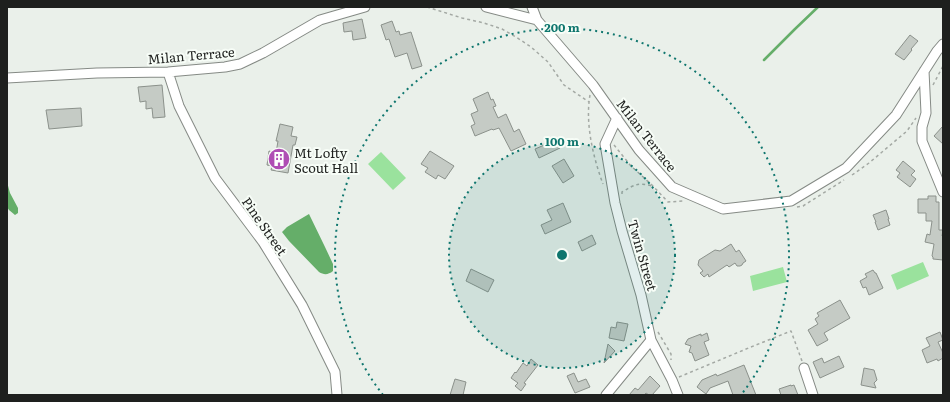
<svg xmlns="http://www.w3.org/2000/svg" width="950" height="402" font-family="Literata,serif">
	<rect width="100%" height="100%" fill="#eaf0ea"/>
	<path fill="#9ae29d" d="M381 152 406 178 393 190 368 164Z
		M923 262 929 276 897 290 891 275Z
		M783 267 787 282 753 291 750 276Z"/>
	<path fill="#65ae69" d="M7 182 10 193 18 208V213L15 215 9 210 7 207Z
		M309 214 325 247 333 264V271C328 275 324 275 319 272L289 241 282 232 287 227Z"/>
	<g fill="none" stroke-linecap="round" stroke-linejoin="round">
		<path stroke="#65ae69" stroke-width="2.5" d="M764 60 795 29 818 7"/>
	</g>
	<path fill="#c5cbc5" stroke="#8b918b" d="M362 19 366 38 353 40 352 31 344 32 343 23Z
		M392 21 396 32 399 31 400 35 411 32 422 66 412 69 407 53 395 57 389 39 386 40 381 25Z
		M910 35 918 41 911 49 912 50 904 60 895 54Z
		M162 85 165 117 153 118 152 108 146 109V101L140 102 138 87Z
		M488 92 491 100 493 99 496 106 493 107 498 118 506 114 514 132 519 129 526 144 511 151 499 128 493 130 492 129 475 136 471 126 475 124 471 114 478 111 473 99Z
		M81 108 82 126 49 129 46 110Z
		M280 124 293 127 291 136 297 137 295 145H293L288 173 271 170 272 166 267 165 269 151 276 153 278 141H276Z
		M943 126V144L934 136Z
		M556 140 560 148 539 158 535 149Z
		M430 151 454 166 445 179 438 175 436 179 425 172 428 168 421 164Z
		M564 159 574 176 563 183 552 166Z
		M903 161 915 171 911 175 916 179 910 187 897 177 900 173 896 170Z
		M928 196H936V202H939V230H943L942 236H943V260L933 259V257L932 256 934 244 925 242 927 234 930 235 932 221H926V213H918V199H928Z
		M563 203 571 222 545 234 541 225 552 220 547 210Z
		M886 210 889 219H888L890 225 878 230 875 222H876L873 215Z
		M592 235 596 244 582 251 578 242Z
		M731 244 736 252 739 250 746 261 743 263 742 265 740 266H737L735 263 729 267 727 265 709 277 708 274 704 277 700 273 703 271 698 265 699 260 715 250 720 251Z
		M471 269 494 280 488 292 466 281Z
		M873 270 875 273H876L883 288 869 295 866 287 863 288 860 281 867 277 865 274Z
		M840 300 850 318 824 333 828 340 817 346 808 330 818 324 815 319 819 316 817 313Z
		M617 322 628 324 624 341 609 338 611 327 616 328Z
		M940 332 943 340 938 342 943 353V358L938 361 937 359 927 363 922 350 930 346 926 338Z
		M707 333 709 340 704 342 709 355 695 361 692 353 689 352 691 346 685 344 688 339 701 334V336Z
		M608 344 615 351 604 363Z
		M839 356 844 367 820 378 813 362 822 358 824 363Z
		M531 359 538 365 524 383 526 384 521 391 515 386 518 383 511 378 515 372 516 373 523 363 527 366Z
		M744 365 756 395H733L728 381 710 388 706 394 697 387 702 380 716 374 717 376Z
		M864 368 874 370 877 380 874 383 876 388 861 385Z
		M574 373 578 382 586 379 590 387 575 393 567 376Z
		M650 376 660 386 652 395H649L646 393 644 395H629L635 388 638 390Z
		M455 379 466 382 463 395H450Z
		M791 385V386L794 385 798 395H781L779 389Z"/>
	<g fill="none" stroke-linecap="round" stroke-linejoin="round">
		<g stroke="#858a85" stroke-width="11">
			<path id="street" d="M486 7 537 20 593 85 639 150 672 187 723 209 791 201 846 168 896 115 937 51 943 44
				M532 7 537 20
				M924 71 926 113 922 127V141L943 192
				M168 72 179 106 215 178 263 242 302 305 335 372 337 395
				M7 78 97 73 168 72 225 67 240 64 263 53 320 20 365 7
				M617 118 605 144 615 203 622 231 641 295 651 340 672 380 678 395
				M804 368 813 395
				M606 395 651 340"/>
		</g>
		<path stroke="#a4a9a4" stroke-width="1.5" stroke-dasharray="3 3" stroke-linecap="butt" d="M427 7 462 18 484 23 502 29 516 37 531 47 548 62 564 85 589 102
			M933 85 943 66
			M590 95C585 123 593 157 603 184
			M614 145 631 166 652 185 668 202 684 201
			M852 175 869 163 907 131 916 118
			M622 194V192C634 185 638 182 652 186
			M797 207 803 206 844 180
			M658 332 671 354V360
			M679 377 751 347 791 331 802 361"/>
		<use href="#street" stroke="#fff" stroke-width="9"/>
	</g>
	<circle cx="562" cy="255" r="113" fill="#0f766e" fill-opacity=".12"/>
	<g fill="none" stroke="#0f766e" stroke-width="2" stroke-dasharray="2 4">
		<circle cx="562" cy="255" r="113"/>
		<path d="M383 395A227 227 0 1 1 741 395"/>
	</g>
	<defs>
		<g id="building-disc" transform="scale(1.15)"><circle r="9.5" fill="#af4db4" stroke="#f7fdf7"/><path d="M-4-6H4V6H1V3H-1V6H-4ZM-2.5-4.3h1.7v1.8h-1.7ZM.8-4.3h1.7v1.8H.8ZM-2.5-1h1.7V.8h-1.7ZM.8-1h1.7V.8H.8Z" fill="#fff"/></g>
	</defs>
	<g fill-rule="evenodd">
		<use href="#building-disc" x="279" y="159"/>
	</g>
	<g text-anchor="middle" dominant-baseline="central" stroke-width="4" stroke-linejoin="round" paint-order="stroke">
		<g font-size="13" fill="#1e201e" stroke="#f7fdf7">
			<text transform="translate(191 55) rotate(-5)">Milan Terrace</text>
			<text transform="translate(647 135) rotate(52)">Milan Terrace</text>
			<text transform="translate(265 226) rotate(55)">Pine Street</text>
			<text transform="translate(643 255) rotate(74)">Twin Street</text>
		</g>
		<g font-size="13" fill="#1e201e" stroke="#f7fdf7" text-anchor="start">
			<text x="294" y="152">Mt Lofty<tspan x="294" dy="15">Scout Hall</tspan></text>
		</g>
	</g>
	<circle cx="562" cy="255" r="6" fill="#0f766e" stroke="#f7fdf7" stroke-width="2"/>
	<g font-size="12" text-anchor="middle" font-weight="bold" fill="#0f766e" stroke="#f7fdf7" stroke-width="4" stroke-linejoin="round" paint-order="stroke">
		<text x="562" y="32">200 m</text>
		<text x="562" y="146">100 m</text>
	</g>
	<rect width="950" height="402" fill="none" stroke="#1e201e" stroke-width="16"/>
</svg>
